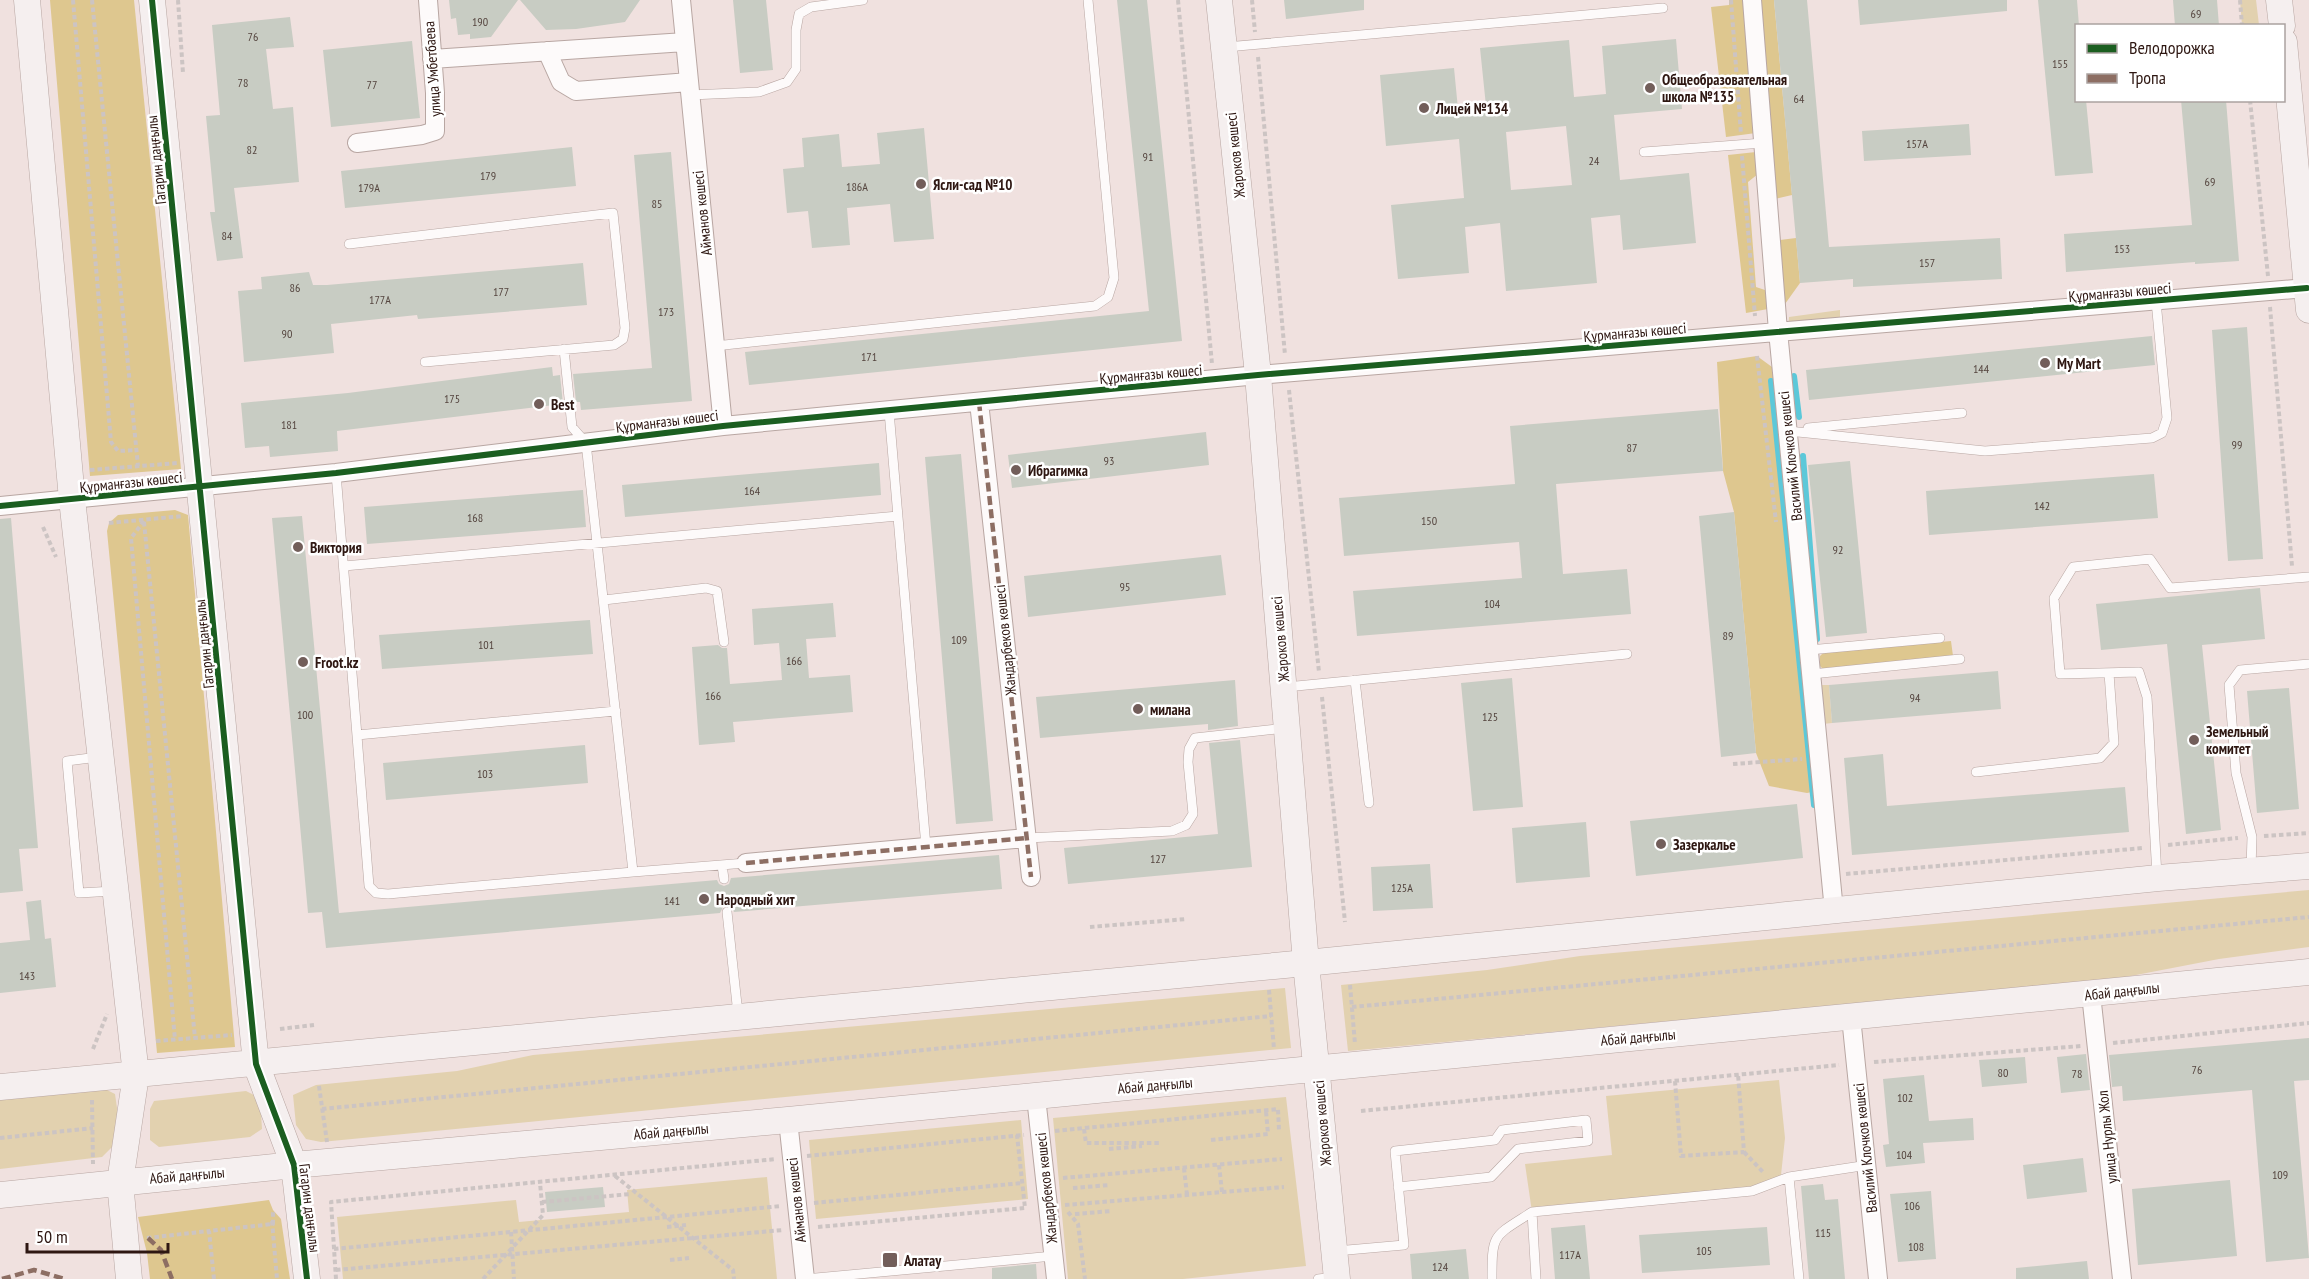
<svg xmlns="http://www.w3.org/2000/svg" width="2309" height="1279" font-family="'PT Sans Narrow',sans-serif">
	<rect width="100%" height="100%" fill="#f0e1df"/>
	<path fill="#e2d1af" d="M2240 0H2256L2259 25H2242Z
		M1840 310V326L1788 331 1789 317Z
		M1819 685H1829L1832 723 1823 724Z
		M2309 890V947L2219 959 2110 980 1348 1051 1341 985 1487 970 1580 956Z
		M1285 988 1291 1048 321 1142 306 1139 296 1125 293 1095 316 1085 457 1071 533 1055Z
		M1779 1080 1785 1138 1781 1175 1752 1191 1532 1212 1525 1164 1612 1155 1606 1096Z
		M105 1089 115 1094 118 1115 113 1146 102 1157 0 1169V1100Z
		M246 1091 260 1098 262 1129 250 1137 159 1147 150 1140V1109L154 1101Z
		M1286 1097 1306 1266 1183 1279H1068L1053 1118Z
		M1021 1120 1028 1199 816 1219 809 1140Z
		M767 1177 777 1279H343L337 1217 516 1200 519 1222 629 1212 627 1190Z"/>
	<path fill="#dec78f" d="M50 0H134L181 469 90 476Z
		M1729 0H1746L1756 133 1726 137 1711 7 1729 5Z
		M1758 0H1774L1792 195 1775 199Z
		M1756 152 1758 174 1748 182 1756 287 1765 290 1768 309 1746 313 1728 155Z
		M1796 238 1800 283 1785 304 1780 240Z
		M1757 356 1772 367 1817 791 1807 793 1769 786 1756 753 1734 512 1723 471 1717 362Z
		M175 510 188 515 235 1047 157 1053 107 531 109 523 118 515Z
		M1951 641 1953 656 1823 669 1820 666V656L1823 653Z
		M269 1200 273 1210 281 1219 290 1279H150L147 1253 138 1217Z"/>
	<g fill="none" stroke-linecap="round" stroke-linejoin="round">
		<path stroke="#5cc8d9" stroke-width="6" d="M1794 376 1799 417
			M1771 381 1814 805
			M1803 456 1817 639"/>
	</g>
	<path fill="#c8ccc3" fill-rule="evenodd" d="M449 0H518L491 37 470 39V34L458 35 456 18 451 19Z
		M520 0H640L625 22 576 29 546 30Z
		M733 0H766L773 70 740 73Z
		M1117 0H1147L1182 341 749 385 745 352 1149 311Z
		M1284 0H1364V10L1286 19Z
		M1774 0H1807L1829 247 2000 238 2002 279 1853 287V279L1800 283Z
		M1858 0H2007V11L1860 25Z
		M2038 0H2077L2079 26H2076V100H2086L2093 173 2055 176Z
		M2173 0H2217L2219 26H2175Z
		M290 17 294 47 266 49 273 109 293 107 299 182 234 188 243 258 217 261 210 212H215L206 116 220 115 212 25Z
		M1676 39 1682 109 1614 115 1620 180 1689 173 1696 243 1623 250 1620 215 1591 218 1597 283 1506 291 1500 223 1465 227 1469 273 1398 279 1391 205 1464 198 1459 139 1386 146 1380 75 1454 68 1458 109 1486 106 1480 48 1569 40 1574 97 1606 94 1602 46ZM1566 126 1572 185 1511 190 1506 132Z
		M412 41 420 118 331 127 323 50Z
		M2181 100H2226L2239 261 2195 264V262L2066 272 2064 234 2192 225Z
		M1969 124 1971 155 1864 161 1862 131Z
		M924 128 934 239 894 242 890 204 847 208 850 245 812 248 808 211 787 213 783 169 804 167 802 138 839 134 842 167 880 164 877 133Z
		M572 147 576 186 345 208 341 171Z
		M671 152 692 401 581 410 580 402H576L573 374 652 368 634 155Z
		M583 263 587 305 418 319 417 315 331 324 334 353 244 362 238 291 262 289 261 277 309 272 313 285H327Z
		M2247 327 2263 559 2228 561 2212 330Z
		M2152 336 2155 365 1809 400 1806 370Z
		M552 367 553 376 560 375 563 404 337 431 338 451 270 457 269 446 245 448 241 403 348 393Z
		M1718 409 1723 471 1556 484 1563 574 1627 569 1631 614 1357 636 1353 591 1522 578 1519 542 1344 556 1339 498 1515 484 1510 426Z
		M1206 432 1209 465 1012 488 1008 455Z
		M961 454 993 821 956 824 925 457Z
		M1850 461 1867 633 1826 637 1808 465Z
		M879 463 881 495 625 517 622 485Z
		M2154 474 2158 518 1929 535 1926 491Z
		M583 490 586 527 367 544 364 507Z
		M1734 512 1756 753 1721 757 1699 516Z
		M302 516 339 913 717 880 719 884 724 886 729 884 731 878 999 855 1002 889 734 912 732 908 727 905 723 907 720 913 326 948 322 912 308 913 272 518Z
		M11 518 38 848 19 849 23 891 0 893V519Z
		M1221 555 1226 595 1028 617 1024 576Z
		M2260 588 2265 639 2202 645 2221 830 2186 834 2167 644 2101 650 2096 604Z
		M833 603 836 637 806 639 809 678 850 675 853 712 733 722 735 742 699 745 692 647 718 645 722 648H727L730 684 782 680 779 643 754 645 752 609Z
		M590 620 593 654 382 669 379 635Z
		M1998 671 2001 709 1832 723 1829 685Z
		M1512 678 1523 807 1473 811 1461 683Z
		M1235 680 1238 726 1208 730V724L1040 738 1036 697Z
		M2289 688 2299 809 2257 813 2247 691Z
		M1240 740 1252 867 1068 884 1064 848 1218 834 1209 743Z
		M585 745 588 783 386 800 383 763Z
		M1883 754 1887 806 2125 787 2129 832 1852 855 1844 758Z
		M1797 804 1803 858 1636 876 1630 821Z
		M1586 822 1590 877 1516 883 1512 828Z
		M1430 864 1433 908 1373 911 1371 867Z
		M41 900 45 939 51 938 56 987 0 993V943L30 940 26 902Z
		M2309 1038V1080L2294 1081 2309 1258 2266 1262 2252 1090 2123 1101 2122 1086 2112 1087 2109 1055Z
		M2086 1054 2090 1090 2061 1093 2057 1057Z
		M2025 1057 2027 1083 1982 1087 1979 1060Z
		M1924 1075 1929 1121 1973 1118 1974 1140 1923 1143 1925 1163 1886 1167 1883 1145 1889 1144 1883 1079Z
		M2083 1158 2087 1192 2027 1199 2023 1165Z
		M2230 1180 2237 1256 2138 1265 2132 1189Z
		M1823 1184 1825 1200 1838 1199 1845 1279H1809L1801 1186Z
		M603 1187 605 1207 547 1212 545 1192Z
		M1931 1191 1936 1259 1898 1262 1890 1194Z
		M1585 1225 1590 1279H1555L1551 1228Z
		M1767 1227 1770 1265 1642 1273 1639 1235Z
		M1466 1249 1469 1279H1412L1410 1254Z
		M2087 1261 2089 1279H2016V1268Z
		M1036 1264 1037 1279H992V1268Z"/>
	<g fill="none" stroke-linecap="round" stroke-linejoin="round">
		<g stroke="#b8a6a2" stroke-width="10">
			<path id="lane" d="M1226 47 1663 8
				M690 95 759 92 787 82 796 69V30L799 14 811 7 863 0
				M1644 152 1763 143
				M349 244 613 213 625 328 623 339 614 345 425 362
				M715 346 1095 306 1108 297 1114 278 1088 0
				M564 349 572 427 586 443 633 872 746 863
				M889 411 926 847
				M1808 428 1962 413
				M1788 431 1985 451 2152 438 2162 433 2167 418 2156 301
				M336 473 369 886 376 893 388 894 633 872
				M344 566 898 516
				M604 600 706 588 717 591 724 642
				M1809 650 1940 638
				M1812 674 1960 659
				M1355 680 1369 803
				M1286 687 1627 654
				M357 735 616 711
				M98 757 67 761 79 893 114 891
				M1976 772 2100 758 2114 743 2109 673
				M1027 838 1172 831 1186 825 1193 814 1188 762 1189 749 1195 738 1285 728
				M722 865 724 879
				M2251 868 2252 837 2236 773 2229 685 2240 670 2309 664
				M2157 876 2147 697 2139 672 2060 674 2054 598 2073 567 2150 559 2170 588 2309 577
				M727 912 738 1014
				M1789 1177 1799 1279
				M1532 1212 1536 1279
				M1336 1251 1404 1245 1395 1151 1495 1140 1502 1130 1586 1120 1588 1141 1518 1149 1491 1177 1398 1187
				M805 1279 1053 1256
				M1318 1279 1336 1277
				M1492 1279C1492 1233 1493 1237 1532 1212L1752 1191 1789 1177 1868 1165"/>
		</g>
		<g stroke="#b8a6a2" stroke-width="20">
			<path id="street" d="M681 0 723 426
				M1752 0 1778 331 1834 911
				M547 51 561 82 576 91 689 82
				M432 59 685 42
				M357 143 422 135 435 131V93L428 0
				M979 402 1031 877
				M0 506 336 473 723 426 1258 375 2307 288
				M746 863 1027 838
				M2091 994 2122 1279
				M1851 1017 1878 1279
				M1036 1097 1056 1279
				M788 1120 805 1279"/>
		</g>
		<g stroke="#b8a6a2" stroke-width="27">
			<path id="secondary" d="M27 0 72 499 136 1075 120 1182 129 1279
				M152 0 256 1064 294 1165 307 1279
				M1219 0 1258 375 1306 963 1337 1279
				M2279 0 2282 26
				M2284 42 2309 310
				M0 1087 1306 963 2158 878 2309 866
				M0 1195 294 1165 788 1120 2309 972"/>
		</g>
		<path stroke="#ccc4c3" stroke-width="4" stroke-dasharray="4.5 3" stroke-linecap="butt" d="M73 0 111 442 118 451 137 450
			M92 0 138 466
			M178 0 183 73
			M1178 0 1212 364
			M1252 0 1255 32
			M1731 0 1741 134
			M2240 0 2242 26
			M1258 57 1285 355
			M2250 100 2268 276
			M1742 156 1755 316
			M2270 307 2292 566
			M1757 356 1776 522
			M1289 390 1319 672
			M90 470 178 463
			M144 521 131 538 175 1040
			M144 522 195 1038
			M109 523 183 516
			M43 527 56 557
			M1322 697 1345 922
			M1733 764 1802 759
			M2264 836 2309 833
			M2168 845 2238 838
			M1846 874 2143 848
			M1090 927 1186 919
			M1350 985 1355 1044
			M1269 990 1274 1049
			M1352 1007 2309 917
			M280 1029 314 1025
			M156 1041 232 1035
			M2113 1043 2309 1023
			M93 1049 107 1014
			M1874 1062 2081 1046
			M1675 1081 1681 1156 1744 1152 1738 1074
			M319 1086 327 1142
			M92 1100 93 1164
			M322 1109 1271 1016
			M1361 1111 1839 1065
			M1084 1129 1086 1143H1161
			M1055 1131 1278 1109 1279 1130
			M0 1138 93 1128
			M1211 1140 1268 1134 1266 1111
			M1109 1149 1142 1146
			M1744 1152 1764 1173
			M807 1156 1024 1135
			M1219 1165 1222 1192
			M1184 1168 1187 1195
			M615 1176 733 1270 734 1279
			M1063 1178 1282 1159
			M1073 1188 1110 1185
			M542 1202 631 1194
			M814 1203 1022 1183
			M1065 1205 1284 1187
			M1068 1212 1078 1224 1085 1279
			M1075 1214 1112 1211
			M272 1221 277 1279
			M667 1227 686 1225
			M818 1227 1025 1208 1017 1135
			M511 1232 514 1279
			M147 1238 209 1231
			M334 1249 781 1206
			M670 1260 689 1258
			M336 1270 783 1230
			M214 1279 209 1231 273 1224V1210
			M336 1279 331 1202 776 1159
			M483 1279 543 1215 540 1183"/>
		<use href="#lane" stroke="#fdfafa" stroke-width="9"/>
		<use href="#street" stroke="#fdfafa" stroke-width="18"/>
		<use href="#secondary" stroke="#f5efef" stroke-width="26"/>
		<path stroke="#8d6e63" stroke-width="4.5" stroke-dasharray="9 4.5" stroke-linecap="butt" d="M979 402 1031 877
			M746 863 1027 838
			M148 1238 161 1250 172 1279
			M2 1279 34 1270 65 1279"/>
		<g stroke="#fff" stroke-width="10">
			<path id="cycleway" d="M152 0 256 1064 294 1165 307 1279
				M0 506 336 473 723 426 1258 375 2307 288"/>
		</g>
		<use href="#cycleway" stroke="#1b5e20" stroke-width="6"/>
	</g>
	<g fill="#725e5a" stroke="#fff" stroke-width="2">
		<circle cx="1650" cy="88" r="6"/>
		<circle cx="1424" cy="108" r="6"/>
		<circle cx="921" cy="184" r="6"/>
		<circle cx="2045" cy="363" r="6"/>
		<circle cx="539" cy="404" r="6"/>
		<circle cx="1016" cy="470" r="6"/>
		<circle cx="298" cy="547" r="6"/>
		<circle cx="303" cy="662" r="6"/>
		<circle cx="1138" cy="709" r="6"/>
		<circle cx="2194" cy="740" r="6"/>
		<circle cx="1661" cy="844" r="6"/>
		<circle cx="704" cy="899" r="6"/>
		<rect x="882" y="1252" width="16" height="16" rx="3"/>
	</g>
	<g text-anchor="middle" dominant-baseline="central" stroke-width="5" stroke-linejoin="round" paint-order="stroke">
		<g font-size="12" fill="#54443e">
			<text x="2196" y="13">69</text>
			<text x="480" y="21">190</text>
			<text x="253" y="36">76</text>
			<text x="2060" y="63">155</text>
			<text x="243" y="82">78</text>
			<text x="372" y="84">77</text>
			<text x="1799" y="98">64</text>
			<text x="1917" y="143">157А</text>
			<text x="252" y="149">82</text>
			<text x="1148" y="156">91</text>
			<text x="1594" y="160">24</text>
			<text x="488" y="175">179</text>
			<text x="2210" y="181">69</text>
			<text x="857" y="186">186А</text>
			<text x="369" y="187">179А</text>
			<text x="657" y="203">85</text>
			<text x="227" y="235">84</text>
			<text x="2122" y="248">153</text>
			<text x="1927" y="262">157</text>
			<text x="295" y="287">86</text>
			<text x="501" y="291">177</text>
			<text x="380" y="299">177А</text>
			<text x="666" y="311">173</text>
			<text x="287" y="333">90</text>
			<text x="869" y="356">171</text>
			<text x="1981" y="368">144</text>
			<text x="452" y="398">175</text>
			<text x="289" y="424">181</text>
			<text x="2237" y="444">99</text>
			<text x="1632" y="447">87</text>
			<text x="1109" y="460">93</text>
			<text x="752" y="490">164</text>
			<text x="2042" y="505">142</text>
			<text x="475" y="517">168</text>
			<text x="1429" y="520">150</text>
			<text x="1838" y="549">92</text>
			<text x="1125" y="586">95</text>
			<text x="1492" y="603">104</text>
			<text x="1728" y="635">89</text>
			<text x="959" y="639">109</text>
			<text x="486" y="644">101</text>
			<text x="794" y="660">166</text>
			<text x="713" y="695">166</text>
			<text x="1915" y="697">94</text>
			<text x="305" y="714">100</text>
			<text x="1490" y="716">125</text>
			<text x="485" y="773">103</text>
			<text x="1158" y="858">127</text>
			<text x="1402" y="887">125А</text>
			<text x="672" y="900">141</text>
			<text x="27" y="975">143</text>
			<text x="2197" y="1069">76</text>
			<text x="2003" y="1072">80</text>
			<text x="2077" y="1073">78</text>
			<text x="1905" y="1097">102</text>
			<text x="1904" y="1154">104</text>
			<text x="2280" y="1174">109</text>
			<text x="1912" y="1205">106</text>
			<text x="1823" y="1232">115</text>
			<text x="1916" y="1246">108</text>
			<text x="1704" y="1250">105</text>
			<text x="1570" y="1254">117А</text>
			<text x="1440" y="1266">124</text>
		</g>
		<g font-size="15" fill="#2e1712" stroke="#fff">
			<text transform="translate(432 69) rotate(-94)">улица Умбетбаева</text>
			<text transform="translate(1235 155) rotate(-96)">Жароков көшесі</text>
			<text transform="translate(156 160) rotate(-96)">Гагарин даңғылы</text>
			<text transform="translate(702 213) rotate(-96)">Айманов көшесі</text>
			<text transform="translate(2120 292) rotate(-5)">Құрманғазы көшесі</text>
			<text transform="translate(1635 332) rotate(-5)">Құрманғазы көшесі</text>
			<text transform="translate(1151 374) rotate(-5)">Құрманғазы көшесі</text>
			<text transform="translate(667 421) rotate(-7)">Құрманғазы көшесі</text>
			<text transform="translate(1790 456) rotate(-96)">Василий Клочков көшесі</text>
			<text transform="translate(131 482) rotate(-6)">Құрманғазы көшесі</text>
			<text transform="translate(1280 639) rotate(-95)">Жароков көшесі</text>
			<text transform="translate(1005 640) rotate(-96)">Жандарбеков көшесі</text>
			<text transform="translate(204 644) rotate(-96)">Гагарин даңғылы</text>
			<text transform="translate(2122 991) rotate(-6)">Абай даңғылы</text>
			<text transform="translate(1638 1037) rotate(-5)">Абай даңғылы</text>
			<text transform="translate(1155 1085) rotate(-5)">Абай даңғылы</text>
			<text transform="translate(1322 1123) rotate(-95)">Жароков көшесі</text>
			<text transform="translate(671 1131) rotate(-5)">Абай даңғылы</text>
			<text transform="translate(2107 1137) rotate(-96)">улица Нурлы Жол</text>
			<text transform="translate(1865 1148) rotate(-96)">Василий Клочков көшесі</text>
			<text transform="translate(187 1175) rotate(-5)">Абай даңғылы</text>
			<text transform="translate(1046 1188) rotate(-96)">Жандарбеков көшесі</text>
			<text transform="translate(796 1200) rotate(-96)">Айманов көшесі</text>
			<text transform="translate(310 1208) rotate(83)">Гагарин даңғылы</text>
		</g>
		<g font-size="15" font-weight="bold" fill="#2e1712" stroke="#fff" text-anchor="start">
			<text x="1662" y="79">Общеобразовательная<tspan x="1662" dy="17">школа №135</tspan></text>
			<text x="1436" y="108">Лицей №134</text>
			<text x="933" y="184">Ясли-сад №10</text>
			<text x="2057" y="363">My Mart</text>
			<text x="551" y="404">Best</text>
			<text x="1028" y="470">Ибрагимка</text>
			<text x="310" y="547">Виктория</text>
			<text x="315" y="662">Froot.kz</text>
			<text x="1150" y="709">милана</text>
			<text x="2206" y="731">Земельный<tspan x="2206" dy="17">комитет</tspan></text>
			<text x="1673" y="844">Зазеркалье</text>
			<text x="716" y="899">Народный хит</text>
			<text x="904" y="1260">Алатау</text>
		</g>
	</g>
	<rect x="2075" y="24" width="210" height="78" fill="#ffffff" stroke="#aba2a0" stroke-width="1.5"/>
	<rect x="2087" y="44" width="30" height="9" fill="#1b5e20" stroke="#aba2a0" stroke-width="1.5"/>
	<text x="2129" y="54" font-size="18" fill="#2e1712">Велодорожка</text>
	<rect x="2087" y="74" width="30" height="9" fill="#8d6e63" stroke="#aba2a0" stroke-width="1.5"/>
	<text x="2129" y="84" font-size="18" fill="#2e1712">Тропа</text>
	<path d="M27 1243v9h141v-9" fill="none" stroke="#2e1712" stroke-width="3"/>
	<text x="36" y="1243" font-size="18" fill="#2e1712" stroke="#ffffff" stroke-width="4.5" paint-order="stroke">50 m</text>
</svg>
